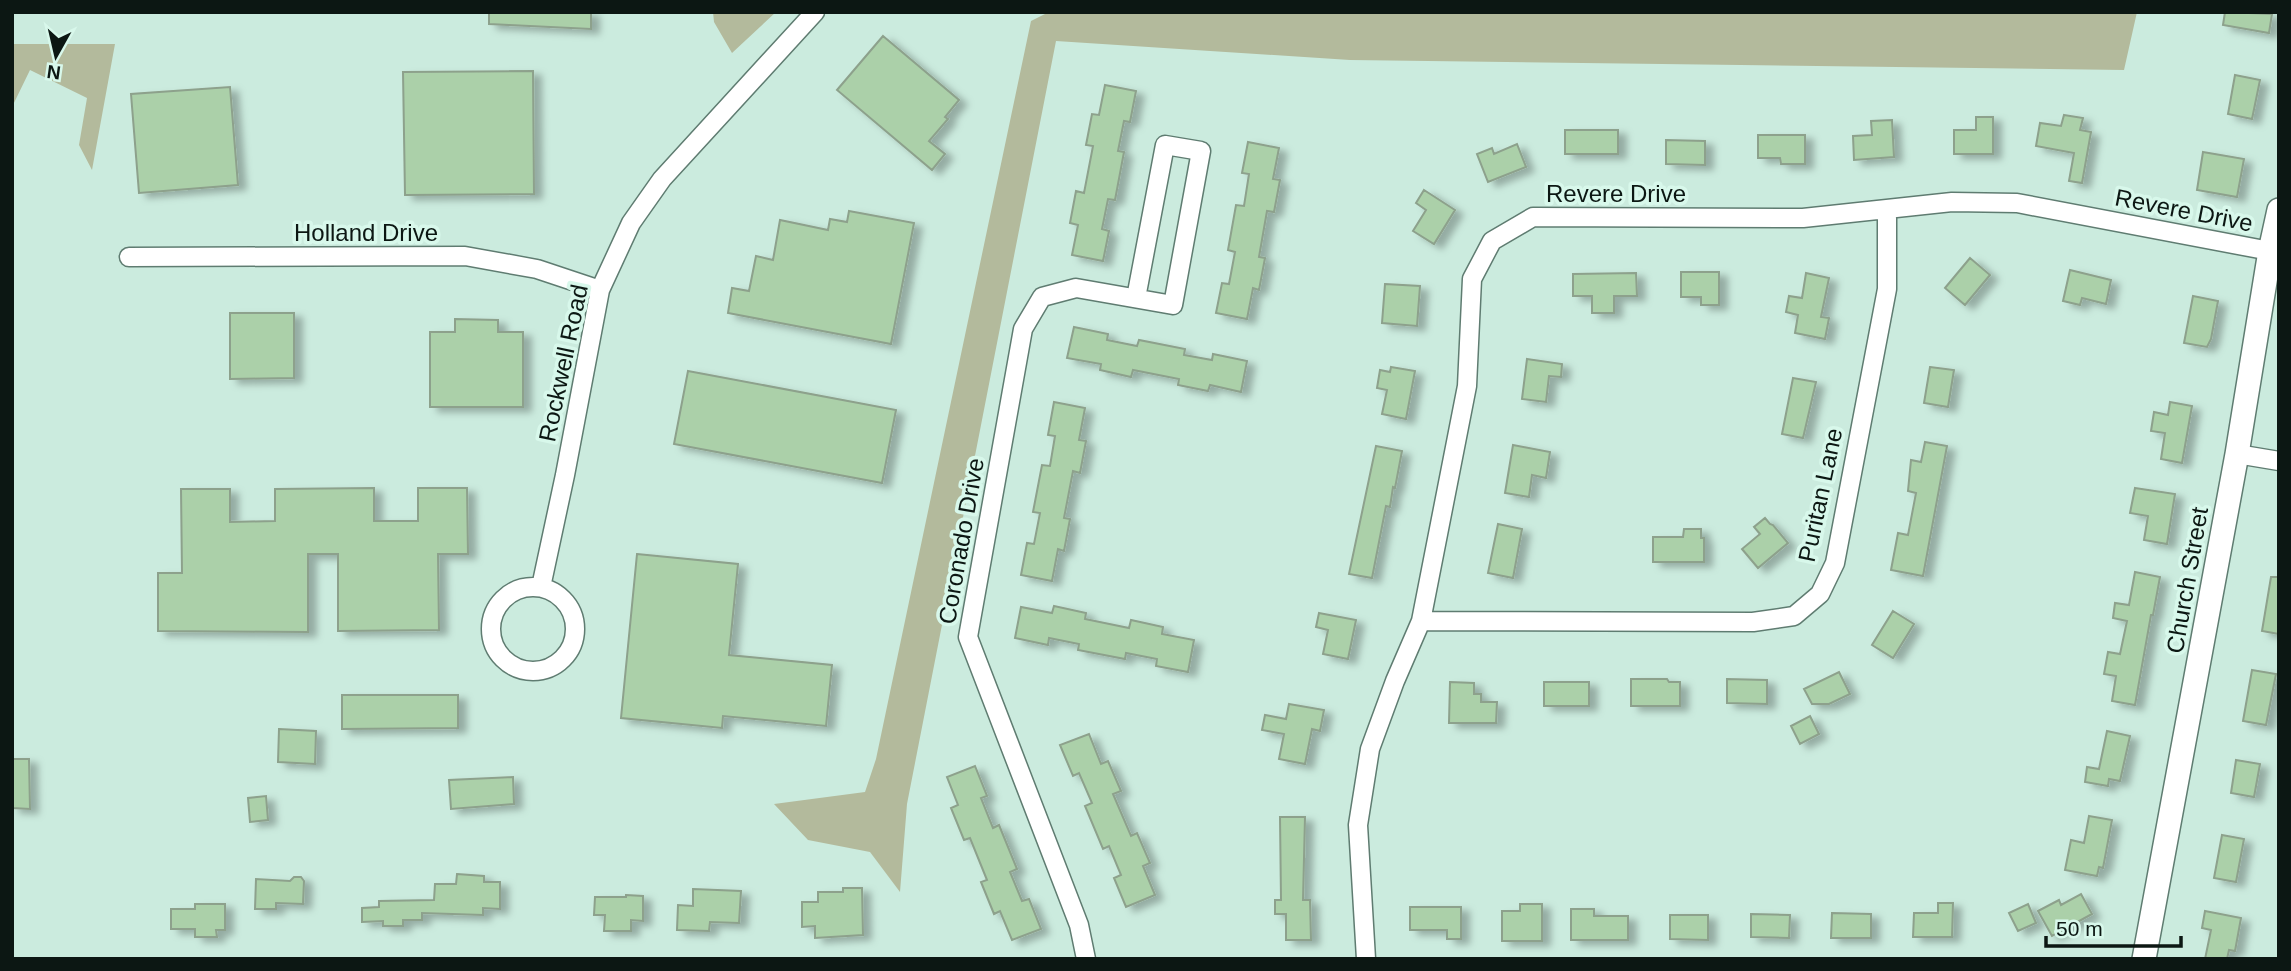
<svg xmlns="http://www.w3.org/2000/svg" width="2291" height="971" font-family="Arial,sans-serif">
	<defs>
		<filter id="shadow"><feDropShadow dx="8" dy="4.5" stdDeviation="3.5" flood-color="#0004"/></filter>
	</defs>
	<rect width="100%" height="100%" fill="#cbebde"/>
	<path fill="#b3ba9c" d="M713 12H776L732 53 714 22Z
		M1049 12H2137L2124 70 1350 60 1056 41 907 804 900 892 870 852 808 840 774 804 865 792 876 759 1031 21Z
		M12 44H115L92 170 79 145 87 98 30 70 12 107Z"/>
	<path fill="#abd0a9" stroke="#8da18c" stroke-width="2" filter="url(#shadow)" d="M489 12H591V29L489 24Z
		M2225 12 2272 14 2269 33 2223 25Z
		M883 36 959 100 945 117 948 119 929 141 945 154 932 170 837 90Z
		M533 71 534 194 405 195 403 72Z
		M2235 75 2260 80 2252 119 2228 114Z
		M1105 85 1136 91 1130 122 1124 121 1118 151 1124 152 1115 200 1108 199 1102 229 1109 231 1103 261 1072 255 1078 225 1070 223 1076 191 1084 193 1093 146 1086 145 1092 114 1099 115Z
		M230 87 238 185 139 193 131 94Z
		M2064 115 2083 118 2080 130 2091 132 2082 183 2069 181 2074 153 2036 146 2040 123 2061 126Z
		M1976 117H1993V154H1954V130H1976Z
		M1892 120 1894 157 1854 160 1853 136 1872 135 1871 121Z
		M1565 130H1618V154H1565Z
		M1758 135H1805V164H1781L1780 158H1758Z
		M1666 140 1705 141V165L1666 164Z
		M1248 142 1279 148 1273 179 1280 180 1274 212 1267 211 1259 257 1265 258 1259 290 1253 288 1247 319 1216 313 1222 283 1229 284 1235 252 1228 250 1236 205 1244 206 1249 174 1242 173Z
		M1517 144 1526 167 1488 182 1477 154 1492 148 1494 154Z
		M2203 152 2244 159 2237 197 2197 190Z
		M1424 190 1455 210 1434 244 1413 231 1426 210 1416 203Z
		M849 211 914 223 891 344 728 313 732 288 749 291 756 256 773 260 780 220 828 230 830 219 847 222Z
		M1970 258 1990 275 1965 305 1945 288Z
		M2070 270 2111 280 2106 304 2082 298 2080 305 2063 301Z
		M1681 272H1719V305H1701V297H1681Z
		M1636 273 1637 296H1614V313H1592V296H1573V274Z
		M1806 273 1829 278 1821 317 1829 318 1825 339 1795 333 1798 315 1786 312 1789 296 1802 298Z
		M1385 284 1420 286 1417 326 1382 323Z
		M2193 296 2218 301 2211 339 2207 347 2184 343Z
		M230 313H294V378L230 379Z
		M455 319 498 320V332H523V407H430V332H455Z
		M1074 327 1108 334 1107 340 1137 346 1139 340 1185 349 1184 355 1212 360 1213 354 1247 361 1241 392 1210 385 1208 391 1178 385 1179 379 1133 370 1131 377 1100 370 1101 364 1067 358Z
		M1527 359 1562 364 1561 377 1549 376 1546 402 1522 399Z
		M1391 367 1415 371 1406 419 1382 414 1387 390 1377 388 1380 370 1390 372Z
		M1930 367 1954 370 1948 407 1924 403Z
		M688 371 896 410 882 483 674 444Z
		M1793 378 1816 382 1803 438 1782 434Z
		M1054 402 1085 408 1079 440 1086 441 1080 473 1073 471 1064 518 1070 519 1064 551 1058 549 1052 581 1021 575 1027 543 1034 544 1040 513 1033 512 1042 465 1050 466 1055 436 1048 435Z
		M2170 402 2192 406 2182 463 2161 459 2165 433 2151 431 2154 412 2168 415Z
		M1925 442 1947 446 1923 576 1891 570 1898 533 1908 535 1916 493 1908 491 1911 460 1921 462Z
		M1513 445 1550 452 1546 478 1532 475 1529 497 1505 493Z
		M1376 446 1402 451 1395 488 1393 487 1390 507 1386 506 1372 578 1349 574Z
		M374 488V521H418V488H467L468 554H438L439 630 338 631V554H308V632L158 631V573H182L181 489H230V522L275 521V489Z
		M2135 488 2175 494 2167 544 2144 540 2148 516 2130 513Z
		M1765 518 1770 524 1773 525 1788 543 1758 568 1742 549 1760 534 1754 527Z
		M1498 524 1522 529 1513 578 1488 573Z
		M1684 529H1701V538H1704V562H1653V537H1683Z
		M637 554 738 564 729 655 832 665 826 726 723 716 722 728 621 718Z
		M2135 572 2160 577 2153 615H2151L2135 705 2112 701 2116 676 2104 674 2108 652 2120 654 2127 621 2113 618 2115 603 2129 605Z
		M2271 577H2279V634L2262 631Z
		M1054 606 1086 613 1085 619 1129 628 1131 620 1163 627 1162 634 1194 640 1188 672 1156 666 1157 659 1126 653 1125 659 1078 650 1079 644 1049 638 1048 645 1015 638 1021 607 1052 613Z
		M1893 611 1914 624 1893 658 1872 645Z
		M1319 613 1356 620 1348 659 1323 654 1328 630 1316 627Z
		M2252 670 2276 674 2266 725 2243 721Z
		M1839 672 1850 694 1829 704H1812L1804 689Z
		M1631 679H1667L1669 682H1680V706H1631Z
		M1727 679 1767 680V704L1727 703Z
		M1450 682 1474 683V694H1481V702H1497L1496 723H1449Z
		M1544 682H1589V706H1544Z
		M342 695H458V728L342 729Z
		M1289 704 1324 710 1320 731 1312 729 1305 764 1279 759 1284 734 1262 730 1265 715 1286 719Z
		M1810 716 1819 734 1800 744 1791 726Z
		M279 729 316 731 315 764 278 762Z
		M2107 731 2130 736 2120 781 2109 779 2108 786 2085 782 2087 767 2099 769Z
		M1089 734 1101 764 1108 761 1121 791 1113 794 1131 836 1137 833 1150 863 1143 866 1155 895 1126 907 1114 878 1121 875 1109 846 1103 849 1085 806 1092 803 1079 773 1073 776 1060 745Z
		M12 759H29L30 809 12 808Z
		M2236 760 2260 764 2254 797 2231 793Z
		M975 766 987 796 981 798 993 828 999 825 1017 869 1010 872 1022 901 1029 899 1041 929 1012 940 1000 911 994 914 981 882 987 880 970 838 964 840 951 808 958 805 947 777Z
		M513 777 514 804 451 809 449 780Z
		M266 796 268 820 250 822 248 798Z
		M2089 816 2112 820 2103 868 2099 867 2097 876 2065 870 2071 840 2084 843Z
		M1280 817H1305L1303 900H1310L1311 940H1286V914H1275V900H1281Z
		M2222 835 2244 839 2236 882 2214 878Z
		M457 874 484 876V882H500V909L483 908V915L422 913V920H403V926H383V921L362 922V908L379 907V901L434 900 435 884H456Z
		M294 877H301L304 881 303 904 276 903V909H255L256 879 290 881Z
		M843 888H862L863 935 815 938V926L802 927V902H818V892H843Z
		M693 889 741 891 739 923 710 922 709 931 677 930 678 905 693 906Z
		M2081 894 2092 914 2052 936 2038 911 2059 900 2061 905Z
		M626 895 643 896V921L631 920V931H604L605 915H594L595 897H626Z
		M1938 903H1953L1952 937H1913L1914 913H1938Z
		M195 904H225V930H216L217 937H195V929H171V909H195Z
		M1520 904H1542V941H1502V911H1520Z
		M2028 904 2036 923 2018 931 2009 913Z
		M1410 907H1461V939H1447V930H1410Z
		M1571 909H1594V916H1628V940H1571Z
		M2205 911 2241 918 2235 951 2229 950 2227 959H2205L2211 930 2202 928Z
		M1832 913 1871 914V938H1831Z
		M1751 914 1790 915 1789 938 1751 937Z
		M1670 915H1708V940L1670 939Z"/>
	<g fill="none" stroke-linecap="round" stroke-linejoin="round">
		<g stroke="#5f7c71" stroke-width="21">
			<path id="minor" d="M129 257 465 256 537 269 600 290
				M2237 454 2279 461
				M491 629a42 42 0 1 1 84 0a42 42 0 1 1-84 0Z
				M541 587 565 475 600 290 631 223 662 179 815 12
				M1421 621 1753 622 1794 616 1820 594 1835 563 1887 289V210
				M1086 959 1079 925 968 637 1023 329 1042 297 1076 288 1173 305 1201 151 1165 145 1136 298
				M1366 959 1358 825 1370 749 1395 681 1421 621 1467 386 1472 279 1492 241 1533 217 1803 218 1952 202 2017 203 2270 251"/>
		</g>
		<g stroke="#5f7c71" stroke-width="26">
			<path id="tertiary" d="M2144 959 2237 454 2270 251 2279 210"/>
		</g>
		<use href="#minor" stroke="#fff" stroke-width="18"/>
		<use href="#tertiary" stroke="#fff" stroke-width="23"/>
	</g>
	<g text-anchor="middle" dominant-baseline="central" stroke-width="7" stroke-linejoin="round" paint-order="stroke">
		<g font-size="24" fill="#0c1713" stroke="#d8f8eb">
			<text x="1616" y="193">Revere Drive</text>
			<text transform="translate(2184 210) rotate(11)">Revere Drive</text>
			<text x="366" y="232">Holland Drive</text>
			<text transform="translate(563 363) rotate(-78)">Rockwell Road</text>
			<text transform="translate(1820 495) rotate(-78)">Puritan Lane</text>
			<text transform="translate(961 541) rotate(-80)">Coronado Drive</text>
			<text transform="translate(2187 580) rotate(-80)">Church Street</text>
		</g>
	</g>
	<rect width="2291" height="971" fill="none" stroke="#0c1713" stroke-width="28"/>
	<g transform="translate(56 56) rotate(188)" stroke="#d8f8eb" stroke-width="5" paint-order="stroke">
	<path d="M0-5L12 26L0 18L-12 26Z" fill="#0c1713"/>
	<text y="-10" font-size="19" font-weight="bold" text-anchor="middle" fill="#0c1713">N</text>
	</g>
	<path d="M2046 936v10h135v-10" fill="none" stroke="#0c1713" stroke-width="3.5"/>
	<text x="2056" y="936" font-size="21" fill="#0c1713" stroke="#d8f8eb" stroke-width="5" paint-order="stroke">50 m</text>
</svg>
